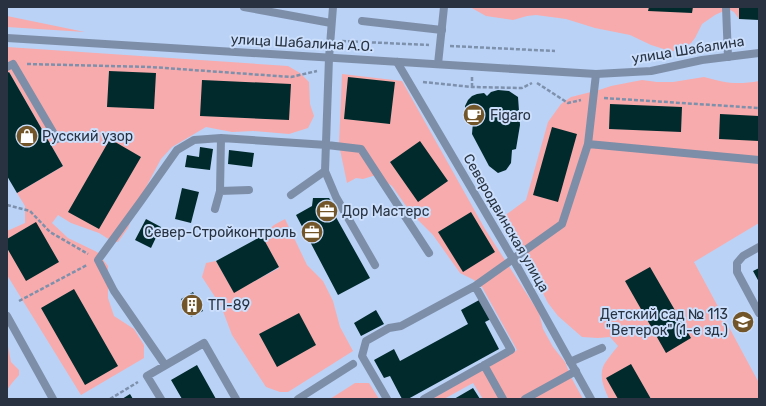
<svg xmlns="http://www.w3.org/2000/svg" width="766" height="406" font-family="Rubik,sans-serif">
	<rect width="100%" height="100%" fill="#bad2f6"/>
	<path fill="#f8abac" d="M470 7H739V19L734 12 728 9 715 15 702 24 695 38 691 43 678 51H670L651 45 630 35 595 28 566 19 536 15 527 16 513 20 486 16Z
		M7 16 85 32 7 27Z
		M7 47 288 66 300 73 309 82 310 104 314 116 308 128 289 134 253 131 232 132 206 127 172 147 161 159 137 204 128 228 118 242 110 240 99 233 71 223 58 215 52 223 68 238 97 252 108 266V298L114 316 134 329 144 345V358L81 395 7 275V231L25 223V206L17 193 63 166 9 72 7 73Z
		M342 74 402 81 485 229 539 313 543 329 553 347 565 362 571 377 583 399H483L473 383 444 399H432L517 350 482 287 474 280 460 273 433 235 411 213 392 186 376 175 363 179 356 178 347 183 339 145Z
		M704 77C725 83 737 85 759 81V223L694 262 759 383V399H609C605 390 599 378 603 367 604 363 614 351 618 346L610 337 598 338 582 337 558 316 548 303 519 246 510 232 500 219 526 200 548 122 561 104 571 97 599 90 611 86 642 80 657 82H673Z
		M285 219 307 265 323 281 333 301 340 327 353 351 288 392H280L266 387 232 335 221 306 202 277 206 263 216 261 234 292 279 268 262 236 274 225Z
		M7 341 11 362 19 370V375L12 383 7 390Z
		M355 383H369L379 399H330Z"/>
	<path fill="#002a2c" d="M649 7H693L692 13 648 11Z
		M739 7H759V20L739 19Z
		M109 71 156 73 154 109 107 107Z
		M9 72 63 166 17 193 7 176V73Z
		M348 77 395 82 390 124 344 119Z
		M202 80 291 84 289 120 200 116Z
		M498 90 509 91 518 97 520 125 516 149 512 150 511 163 506 170 498 173 489 166 472 134 473 122 468 119 465 113V106L468 100 472 96 477 94 484 93 487 96 491 92Z
		M610 104 682 107 681 132 609 129Z
		M720 114 759 116V141L719 139Z
		M552 127 577 134 558 202 533 195Z
		M110 139 141 157 99 229 68 212Z
		M420 141 448 181 418 202 390 162Z
		M200 147 213 149 210 170 185 167 187 155 199 157Z
		M229 150 254 153 252 167 228 164Z
		M182 188 199 192 191 223 175 219Z
		M313 198H329L335 206 332 210 370 278 338 295 296 215 312 206Z
		M471 212 495 252 463 272 438 232Z
		M146 219 161 227 151 248 135 240Z
		M36 222 59 262 26 281 7 248V239Z
		M262 236 279 267 234 293 216 261Z
		M650 267 691 338 666 353 625 281Z
		M759 268V282L753 271Z
		M74 289 118 366 85 385 41 308Z
		M193 292 203 311 191 317 181 299Z
		M481 299 491 319 485 322 499 349 408 399H402L390 376 384 378 374 360 394 349 400 361 468 324 461 310Z
		M376 310 384 324 361 336 354 323Z
		M299 313 316 345 277 367 259 334Z
		M631 364 651 399H618L606 378Z
		M197 365 216 399H182L171 380Z
		M473 388 480 399H454Z
		M130 394 133 399H122Z"/>
	<g fill="none" stroke-linecap="round" stroke-linejoin="round">
		<path stroke="#7e91ac" stroke-width="2.5" stroke-dasharray="4 2" stroke-linecap="butt" d="M342 41 429 45
			M450 46 555 51
			M27 64 151 67 291 77 317 71
			M423 82 472 87 522 88 532 83
			M537 83 568 103 581 100
			M472 87V77
			M604 98 759 108
			M7 205 30 211 50 232 88 254
			M19 301 87 265
			M110 399 138 382"/>
		<path stroke="#7d8ea9" stroke-width="8" d="M244 7 331 23
			M362 21 442 30
			M329 58 325 171 336 197 375 265
			M7 67 13 64 57 139
			M596 74 588 144 759 160
			M221 138 220 191 249 190
			M291 195 325 171
			M215 209 220 191
			M759 247 743 256 737 263V272L759 313
			M475 286 562 224 588 144
			M570 362 602 348
			M165 365 114 291 98 260 141 201 177 150 194 140 221 138 327 145 361 149 429 253
			M484 365 503 399
			M161 399 147 376 204 343 236 399
			M298 399 353 364
			M387 399 362 356 366 341 389 328 401 326 475 286 511 350 424 399
			M525 399 576 371"/>
		<path stroke="#7d8ea9" stroke-width="8" d="M726 7 728 57
			M329 58 333 7
			M397 62 513 259 591 399
			M438 64 444 7
			M7 316 53 399"/>
		<path stroke="#7d8ea9" stroke-width="8" d="M7 38 596 74 651 71 702 60 759 53"/>
	</g>
	<defs>
		<g id="cafe-disc" transform="scale(1.15)"><circle r="9.5" fill="#725629" stroke="#cbdffc"/><path d="M-5.5-4.5H6V0H3Q3 3.5 0 3.5H-2.5Q-5.5 3.5-5.5 0ZM3-3.2v2h1.7v-2ZM-6 4.5H4V6H-6Z" fill="#fff"/></g>
		<g id="shop-disc" transform="scale(1.15)"><circle r="9.5" fill="#725629" stroke="#cbdffc"/><path d="M-5-2.5h2.3a2.7 3.5 0 0 1 5.4 0H5L5.5 6h-11ZM-1.5-2.5h3a1.5 2.3 0 0 0-3 0Z" fill="#fff"/></g>
		<g id="office-disc" transform="scale(1.15)"><circle r="9.5" fill="#725629" stroke="#cbdffc"/><path d="M-6-3h4V-5.5h4V-3h4V5H-6ZM-1-4.5V-3h2v-1.5ZM-6 0V1H6V0Z" fill="#fff"/></g>
		<g id="building-disc" transform="scale(1.15)"><circle r="9.5" fill="#725629" stroke="#cbdffc"/><path d="M-4-6H4V6H1V3H-1V6H-4ZM-2.5-4.3h1.7v1.8h-1.7ZM.8-4.3h1.7v1.8H.8ZM-2.5-1h1.7V.8h-1.7ZM.8-1h1.7V.8H.8Z" fill="#fff"/></g>
		<g id="school-disc" transform="scale(1.15)"><circle r="9.5" fill="#725629" stroke="#cbdffc"/><path d="M0-5L7-2L0 1L-7-2ZM-4 1L0 2.5L4 1V4Q0 6-4 4Z" fill="#fff"/></g>
	</defs>
	<g fill-rule="evenodd">
		<use href="#cafe-disc" x="474" y="115"/>
		<use href="#shop-disc" x="27" y="136"/>
		<use href="#office-disc" x="327" y="211"/>
		<use href="#office-disc" x="312" y="232"/>
		<use href="#building-disc" x="192" y="305"/>
		<use href="#school-disc" x="743" y="322"/>
	</g>
	<g text-anchor="middle" dominant-baseline="central" stroke-width="4" stroke-linejoin="round" paint-order="stroke">
		<g font-size="14" fill="#283240" stroke="#cbdffc">
			<text transform="translate(302 43) rotate(3)">улица Шабалина А.О.</text>
			<text transform="translate(688 50) rotate(-9)">улица Шабалина</text>
			<text transform="translate(506 223) rotate(60)">Северодвинская улица</text>
		</g>
		<g font-size="14" fill="#283240" stroke="#cbdffc" text-anchor="start">
			<text x="490" y="115">Figaro</text>
			<text x="42" y="136">Русский узор</text>
			<text x="342" y="211">Дор Мастерс</text>
			<text x="296" y="232" text-anchor="end">Север-Стройконтроль</text>
			<text x="208" y="305">ТП-89</text>
			<text x="728" y="314" text-anchor="end">Детский сад № 113<tspan x="728" dy="16">"Ветерок" (1-е зд.)</tspan></text>
		</g>
	</g>
	<rect width="766" height="406" fill="none" stroke="#283240" stroke-width="16"/>
</svg>
